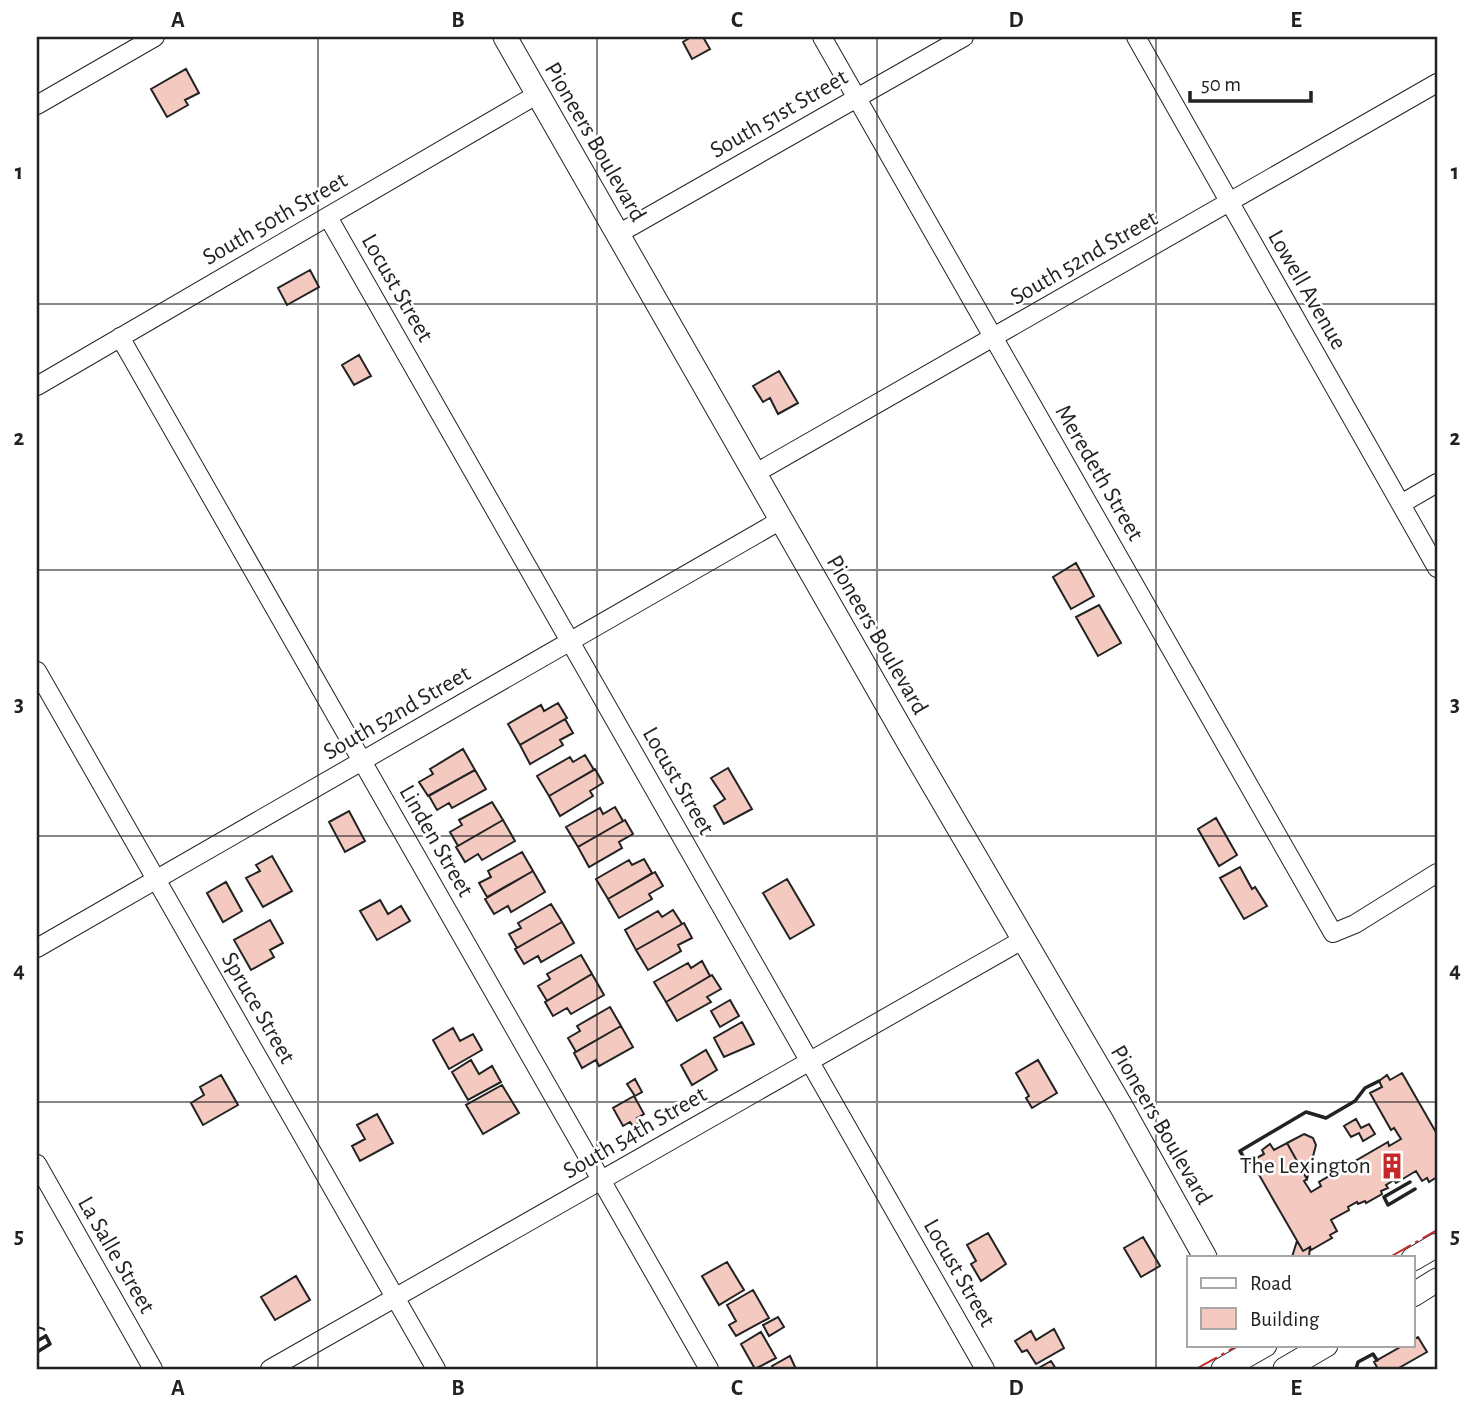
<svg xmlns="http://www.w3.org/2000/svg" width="1474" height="1406" font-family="'Alegreya Sans',sans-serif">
	<rect width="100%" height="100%" fill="#fff"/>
	<path fill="#f3c9c0" stroke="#222" stroke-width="2" d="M691 37H703L710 49 692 59 683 42Z
		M186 69 199 93 185 100 188 105 167 117 151 89Z
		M310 270 319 287 287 305 278 288Z
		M359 355 371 376 354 385 342 365Z
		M779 371 798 403 778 414 770 398 763 402 753 386Z
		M1076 563 1094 596 1071 609 1053 577Z
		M1099 605 1121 643 1098 656 1076 617Z
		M558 703 567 718 520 745 508 724 541 705 544 711Z
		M565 719 573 733 560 740 563 745 530 764 520 745Z
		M463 749 475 770 428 796 419 782 433 774 430 769Z
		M585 755 594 770 549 796 537 776 570 757 573 762Z
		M728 768 752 809 724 824 714 806 725 799 711 778Z
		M595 769 603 783 590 791 593 796 560 816 549 796Z
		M475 770 486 789 452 808 449 803 437 810 429 796Z
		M492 802 503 820 458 846 450 832 462 825 459 820Z
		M615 807 623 821 578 847 566 827 600 808 603 814Z
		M349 811 365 841 345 852 329 822Z
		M1216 818 1237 855 1219 866 1198 829Z
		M503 820 515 841 482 860 478 854 465 862 456 847Z
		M625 820 633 834 619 842 622 848 589 867 578 847Z
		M522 852 533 871 487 897 479 883 491 877 488 871Z
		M272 856 292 891 263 907 246 878 260 871 256 865Z
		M644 859 652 873 608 899 596 879 629 860 632 865Z
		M1240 867 1252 889 1255 887 1267 906 1244 919 1220 878Z
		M533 871 545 892 511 912 508 906 494 914 485 899Z
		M655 872 663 886 649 894 652 899 619 918 608 899Z
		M787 879 814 925 790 939 763 893Z
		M226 882 242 911 223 922 207 893Z
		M380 900 388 914 401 906 410 921 377 940 360 911Z
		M551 904 562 922 517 948 509 934 521 928 518 923Z
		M673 910 682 924 636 950 625 930 658 911 662 917Z
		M270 920 283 943 270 950 274 957 251 970 234 940Z
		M562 922 574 943 541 962 538 956 524 964 515 949Z
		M684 923 692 938 678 945 681 951 648 970 636 950Z
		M581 955 592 974 547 1001 538 986 550 979 547 974Z
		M702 961 710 976 666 1002 654 982 688 963 691 968Z
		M592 974 604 995 571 1014 567 1008 553 1016 545 1002Z
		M712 975 721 989 707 997 711 1002 677 1021 666 1002Z
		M730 1000 739 1016 720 1027 711 1011Z
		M610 1007 621 1026 576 1052 568 1038 580 1031 577 1026Z
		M742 1022 754 1044 724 1057 714 1038Z
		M621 1026 633 1047 599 1066 596 1060 582 1068 574 1053Z
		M453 1028 460 1041 473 1034 482 1050 449 1069 433 1040Z
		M706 1050 717 1070 692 1085 681 1065Z
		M471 1060 479 1074 492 1066 501 1082 468 1100 452 1072Z
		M1038 1060 1057 1093 1032 1108 1026 1098 1029 1096 1016 1073Z
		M1402 1073 1437 1134V1177L1429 1182 1427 1178 1422 1181 1416 1171 1396 1183 1394 1180 1386 1185 1388 1188 1381 1191 1382 1194 1366 1203 1365 1201 1358 1204 1357 1202 1348 1207 1349 1210 1331 1220 1337 1231 1330 1235 1332 1238 1311 1250 1310 1247 1303 1251 1251 1161 1264 1154 1262 1150 1270 1144 1274 1150 1287 1143 1307 1179 1304 1181 1311 1192 1321 1186 1319 1182 1388 1142 1389 1146 1401 1139 1394 1128 1391 1130 1370 1093 1382 1087 1379 1081 1387 1075 1390 1080Z
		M221 1075 238 1105 203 1125 191 1103 204 1095 200 1087Z
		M635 1079 642 1092 635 1096 627 1084Z
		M502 1085 519 1113 483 1134 466 1105Z
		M634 1096 644 1114 637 1118 640 1122 633 1126 630 1122 623 1126 613 1108Z
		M377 1114 393 1143 360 1161 352 1146 365 1139 357 1125Z
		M1356 1119 1361 1128 1369 1124 1375 1134 1363 1141 1359 1133 1351 1137 1344 1126Z
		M1304 1134 1313 1138 1316 1145 1307 1179 1287 1143Z
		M988 1233 1006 1264 981 1281 971 1264 976 1261 967 1245Z
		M1143 1237 1160 1266 1141 1277 1124 1248Z
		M1297 1241 1303 1251 1310 1247 1309 1257H1292Z
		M727 1262 744 1290 719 1305 702 1276Z
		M296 1276 310 1300 275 1320 261 1297Z
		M753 1290 769 1318 736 1336 729 1325 736 1321 727 1305Z
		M778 1317 784 1327 769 1336 763 1325Z
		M1054 1329 1064 1348 1036 1364 1027 1350 1022 1352 1015 1341 1031 1331 1036 1340Z
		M761 1332 776 1358 755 1369 741 1344Z
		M1418 1337 1427 1352 1397 1369H1378L1374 1362 1404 1345H1413V1340Z
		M790 1356 796 1369H774L772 1366Z
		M1051 1361 1056 1369H1037Z"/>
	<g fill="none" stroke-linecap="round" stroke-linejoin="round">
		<g stroke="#222" stroke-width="20">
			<path id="minor" d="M822 37 1333 933 1355 924 1437 873
				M1136 37 1437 568
				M37 105 155 37
				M328 217 985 1369
				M618 234 964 37
				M120 337 709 1369
				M37 386 538 94
				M754 474 1437 83
				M1401 504 1437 483
				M37 671 436 1369
				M37 948 781 520
				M37 1164 153 1369
				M270 1369 1024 939"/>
		</g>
		<g stroke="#222" stroke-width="25">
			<path id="major" d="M505 37 910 745 1121 1106 1205 1257
				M1413 1259 1437 1245
				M1413 1295 1437 1280
				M1223 1369 1265 1345
				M1285 1369 1326 1345"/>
		</g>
		<use href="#minor" stroke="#fff" stroke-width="18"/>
		<use href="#major" stroke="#fff" stroke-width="23"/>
		<path stroke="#222" stroke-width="2" stroke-dasharray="9 3.5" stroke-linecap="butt" d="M37 1327 44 1329 46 1336"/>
		<path stroke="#222" stroke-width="3.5" d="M1251 1161 1247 1163 1240 1151 1306 1112 1326 1118 1355 1101 1365 1088 1379 1081
			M1410 1182 1384 1197 1388 1205 1415 1189
			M37 1341 46 1336 50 1344 37 1352
			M1356 1369 1358 1362 1373 1354 1377 1360"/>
		<path stroke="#c62828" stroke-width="2" stroke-dasharray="24 5 3.5 5" stroke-linecap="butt" d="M1390 1257 1437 1230
			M1196 1369 1239 1345"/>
	</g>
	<path fill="none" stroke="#222" stroke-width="2" stroke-opacity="0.55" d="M318 37V1369M597 37V1369M877 37V1369M1156 37V1369M37 304H1437M37 570H1437M37 836H1437M37 1102H1437"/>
	<defs>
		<g id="building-bare" transform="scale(2.1)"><path d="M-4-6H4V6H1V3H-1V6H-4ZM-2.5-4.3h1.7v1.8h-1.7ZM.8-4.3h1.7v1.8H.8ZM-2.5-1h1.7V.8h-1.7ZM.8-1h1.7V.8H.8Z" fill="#c62828" stroke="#fff" stroke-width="2.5" paint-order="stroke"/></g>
	</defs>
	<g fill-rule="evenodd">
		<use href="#building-bare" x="1392" y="1166"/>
	</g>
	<g text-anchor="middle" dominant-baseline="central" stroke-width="5" stroke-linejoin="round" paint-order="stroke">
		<g font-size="24" fill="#222" stroke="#fff">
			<text transform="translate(779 114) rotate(-30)">South 51st Street</text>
			<text transform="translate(595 142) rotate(60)">Pioneers Boulevard</text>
			<text transform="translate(275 219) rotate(-30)">South 50th Street</text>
			<text transform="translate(1084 258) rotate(-30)">South 52nd Street</text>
			<text transform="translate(397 288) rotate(60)">Locust Street</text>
			<text transform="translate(1307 290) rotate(60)">Lowell Avenue</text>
			<text transform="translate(1099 473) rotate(60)">Meredeth Street</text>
			<text transform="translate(877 635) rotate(60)">Pioneers Boulevard</text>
			<text transform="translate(397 713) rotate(-30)">South 52nd Street</text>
			<text transform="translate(678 781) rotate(60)">Locust Street</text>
			<text transform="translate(436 841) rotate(60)">Linden Street</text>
			<text transform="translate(258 1008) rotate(60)">Spruce Street</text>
			<text transform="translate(1161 1125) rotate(60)">Pioneers Boulevard</text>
			<text transform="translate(635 1133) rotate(-30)">South 54th Street</text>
			<text transform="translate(116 1255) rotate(60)">La Salle Street</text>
			<text transform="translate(959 1273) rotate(60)">Locust Street</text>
		</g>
		<g font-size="24" fill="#222" stroke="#fff" text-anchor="end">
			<text x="1371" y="1166">The Lexington</text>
		</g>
	</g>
	<rect width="1474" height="1406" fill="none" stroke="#ffffff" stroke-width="77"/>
	<rect x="1187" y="1256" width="228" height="91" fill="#ffffff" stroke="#a7a7a7" stroke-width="2"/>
	<rect x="1201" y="1278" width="35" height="10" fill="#ffffff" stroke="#a7a7a7" stroke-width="2"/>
	<text x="1250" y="1290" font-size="21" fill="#222222">Road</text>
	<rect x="1201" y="1308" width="35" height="21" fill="#f3c9c0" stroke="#a7a7a7" stroke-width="2"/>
	<text x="1250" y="1326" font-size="21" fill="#222222">Building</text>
	<path d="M1190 91v10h121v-10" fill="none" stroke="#222222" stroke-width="3.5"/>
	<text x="1201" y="91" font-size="21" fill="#222222" stroke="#ffffff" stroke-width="5" paint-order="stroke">50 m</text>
	<rect x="38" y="38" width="1398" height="1330" fill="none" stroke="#222" stroke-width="2.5"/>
	<g font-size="23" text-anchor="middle" font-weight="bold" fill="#222">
		<text x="178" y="27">A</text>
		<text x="458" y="27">B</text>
		<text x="737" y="27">C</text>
		<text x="1016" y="27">D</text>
		<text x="1296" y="27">E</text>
		<text x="19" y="179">1</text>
		<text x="1455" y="179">1</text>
		<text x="19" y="445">2</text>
		<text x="1455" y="445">2</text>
		<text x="19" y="711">3</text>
		<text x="1455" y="711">3</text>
		<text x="19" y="977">4</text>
		<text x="1455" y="977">4</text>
		<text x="19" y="1243">5</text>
		<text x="1455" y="1243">5</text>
		<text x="178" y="1395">A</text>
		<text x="458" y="1395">B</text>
		<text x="737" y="1395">C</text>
		<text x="1016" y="1395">D</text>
		<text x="1296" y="1395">E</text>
	</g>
</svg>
